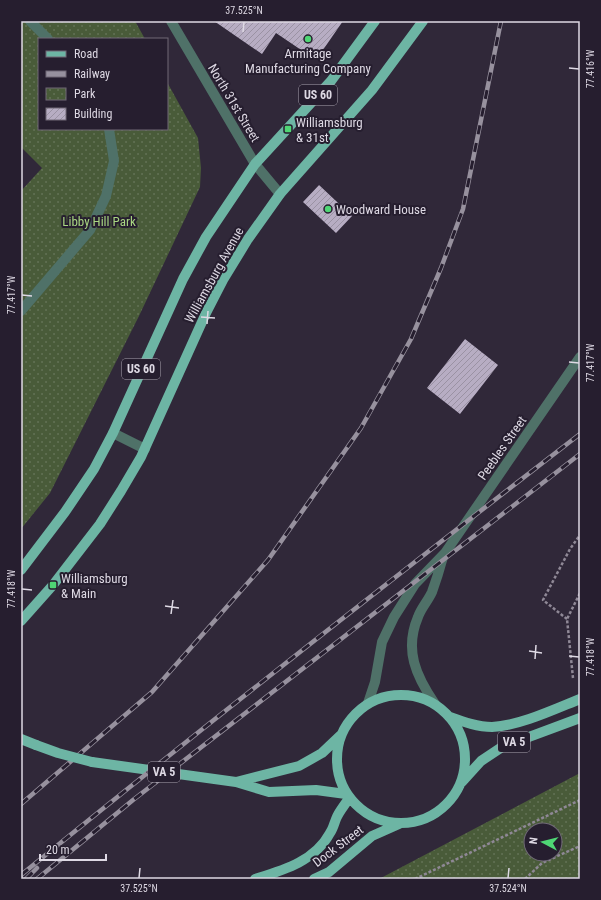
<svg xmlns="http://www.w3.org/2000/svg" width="601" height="900" font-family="'Roboto Condensed',sans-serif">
	<defs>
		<pattern id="park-dots" width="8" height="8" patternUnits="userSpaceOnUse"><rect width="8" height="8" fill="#495b39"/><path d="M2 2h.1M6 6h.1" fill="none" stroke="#637256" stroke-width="1.8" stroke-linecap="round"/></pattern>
		<pattern id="building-hatch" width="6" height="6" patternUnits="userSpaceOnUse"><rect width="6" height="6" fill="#b7adc3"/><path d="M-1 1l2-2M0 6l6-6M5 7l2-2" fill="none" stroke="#9a92a3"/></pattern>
	</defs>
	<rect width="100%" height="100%" fill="#302839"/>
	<path fill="url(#park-dots)" fill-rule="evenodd" d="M21 21H135L145 39H39V129H167V82L198 138 201 168 200 187 139 316 50 493 21 529V191L42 168 21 147Z
		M580 773V879H379ZM531 830H555V854H531Z"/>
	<path fill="url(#building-hatch)" d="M214 21H343L316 60 276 33 262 54Z
		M319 185 352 216 336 233 303 202Z
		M465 339 498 365 460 414 427 388Z"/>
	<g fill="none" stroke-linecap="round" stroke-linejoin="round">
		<path stroke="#8f8896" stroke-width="2.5" stroke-dasharray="3 2" stroke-linecap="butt" d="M567 619 543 600 570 549 580 535
			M573 678 567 619 580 593
			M415 879 580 800
			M525 879 542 863 580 846"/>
		<path stroke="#4f7168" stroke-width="10" d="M30 21 48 39
			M171 21 255 164 280 194
			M21 311 90 230 106 196 114 161 109 129
			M113 433 145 449
			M368 703 375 682 382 642 394 617 415 584 445 553 580 357
			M435 704C416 676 404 650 418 617 421 608 428 601 432 592 436 581 440 568 443 557"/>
		<path stroke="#6db5a4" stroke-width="10" d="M21 570 65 512 94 469 113 433 183 279 206 237 255 164 331 81 375 21
			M21 621 53 585 100 524 121 491 141 457 206 313 223 280 248 239 280 194 372 90 423 21
			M337 759a64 64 0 1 1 128 0a64 64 0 1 1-128 0Z
			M450 717C464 722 478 727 492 727 519 726 555 709 580 699
			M21 739 36 745
			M92 762 236 782 269 792 316 790 346 794
			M236 782 299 766 322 753 341 735
			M462 782 481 761 502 747 580 718
			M255 879C284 870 315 861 330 833 333 829 334 824 336 819 339 811 345 805 349 798
			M314 879 329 872 372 836 399 824"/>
		<g stroke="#97919e" stroke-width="4.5">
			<path id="rail" d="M21 804 152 692 268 560 361 428 411 339 441 268 463 209 501 21
				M21 875C205 725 392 579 580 434
				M26 879 37 868
				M37 879 133 800 580 454"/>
		</g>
		<use href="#rail" stroke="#261e2f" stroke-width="3" stroke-dasharray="9" stroke-linecap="butt"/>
		<path stroke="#6db5a4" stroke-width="10" d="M36 745 58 753 92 762"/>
	</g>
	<path fill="none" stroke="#ded9e4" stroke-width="1.5" d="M243 32 244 22M569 68 579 69M22 295 32 296M201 317 215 318M207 324 208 311M569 362 579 363M22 589 32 590M165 606 179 608M171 614 173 600M529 651 542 653M569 656 579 657M535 659 536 645M139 878 140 868M508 878 509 868"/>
	<g fill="#4fd675" stroke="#261e2f" stroke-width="1.5">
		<circle cx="308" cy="39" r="4"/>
		<rect x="284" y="125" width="8" height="8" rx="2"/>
		<circle cx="328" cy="209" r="4"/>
		<rect x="49" y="581" width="8" height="8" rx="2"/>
	</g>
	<g text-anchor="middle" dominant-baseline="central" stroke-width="4" stroke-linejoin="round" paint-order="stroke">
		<g fill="#261e2f" stroke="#a7a1ae" stroke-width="1">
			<rect x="299" y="85" width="38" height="20" rx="3"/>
			<rect x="122" y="359" width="38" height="20" rx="3"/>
			<rect x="498" y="732" width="32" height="20" rx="3"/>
			<rect x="148" y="762" width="32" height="20" rx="3"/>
		</g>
		<g font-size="12" font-weight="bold" fill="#ded9e4">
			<text x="318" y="95">US 60</text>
			<text x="141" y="369">US 60</text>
			<text x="514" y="742">VA 5</text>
			<text x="164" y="772">VA 5</text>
		</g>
		<g font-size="13" fill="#ded9e4" stroke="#261e2f" text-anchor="start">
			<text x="308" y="53" text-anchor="middle">Armitage<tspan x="308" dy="15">Manufacturing Company</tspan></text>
			<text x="296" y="122">Williamsburg<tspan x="296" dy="15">&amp; 31st</tspan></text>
			<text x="336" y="209">Woodward House</text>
			<text x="61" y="578">Williamsburg<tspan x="61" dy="15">&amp; Main</tspan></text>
		</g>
		<g font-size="13" fill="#ded9e4" stroke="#261e2f">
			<text transform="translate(234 103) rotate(59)">North 31st Street</text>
			<text transform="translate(214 275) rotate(-61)">Williamsburg Avenue</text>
			<text transform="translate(502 448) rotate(-55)">Peebles Street</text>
			<text transform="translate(338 846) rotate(-37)">Dock Street</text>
		</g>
		<g font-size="13" fill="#a9d682" stroke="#261e2f">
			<text x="99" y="221">Libby Hill Park</text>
		</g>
	</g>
	<rect width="601" height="900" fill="none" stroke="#261e2f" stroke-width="44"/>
	<rect x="38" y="38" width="130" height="92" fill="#261e2f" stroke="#706977"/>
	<rect x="46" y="51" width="20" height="6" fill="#6db5a4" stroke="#706977"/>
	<text x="74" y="58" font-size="12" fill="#ded9e4">Road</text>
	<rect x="46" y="71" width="20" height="6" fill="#97919e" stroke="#706977"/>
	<text x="74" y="78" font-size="12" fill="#ded9e4">Railway</text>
	<rect x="46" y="88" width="20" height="12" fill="url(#park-dots)" stroke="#706977"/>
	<text x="74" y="98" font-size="12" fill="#ded9e4">Park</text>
	<rect x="46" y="108" width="20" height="12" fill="url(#building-hatch)" stroke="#706977"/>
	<text x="74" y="118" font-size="12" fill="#ded9e4">Building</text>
	<g transform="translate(543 842) rotate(277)"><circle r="19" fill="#261e2f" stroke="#706977"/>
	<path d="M0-3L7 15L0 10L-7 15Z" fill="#4fd675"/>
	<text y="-6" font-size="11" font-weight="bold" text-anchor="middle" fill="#ded9e4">N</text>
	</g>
	<path d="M40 854v6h66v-6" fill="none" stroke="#ded9e4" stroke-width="2"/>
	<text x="46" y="854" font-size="12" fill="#ded9e4" stroke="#261e2f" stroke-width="3" paint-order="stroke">20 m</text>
	<rect x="22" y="22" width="557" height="856" fill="none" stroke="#ded9e4" stroke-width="1.5"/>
	<g font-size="10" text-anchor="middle" fill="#ded9e4">
		<text x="244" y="14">37.525°N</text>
		<text transform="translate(590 69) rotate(-90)" y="4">77.416°W</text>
		<text transform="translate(11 295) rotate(-90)" y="4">77.417°W</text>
		<text transform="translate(590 363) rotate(-90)" y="4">77.417°W</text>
		<text transform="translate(11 589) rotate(-90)" y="4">77.418°W</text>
		<text transform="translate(590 657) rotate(-90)" y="4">77.418°W</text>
		<text x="139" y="892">37.525°N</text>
		<text x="508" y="892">37.524°N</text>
	</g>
</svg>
